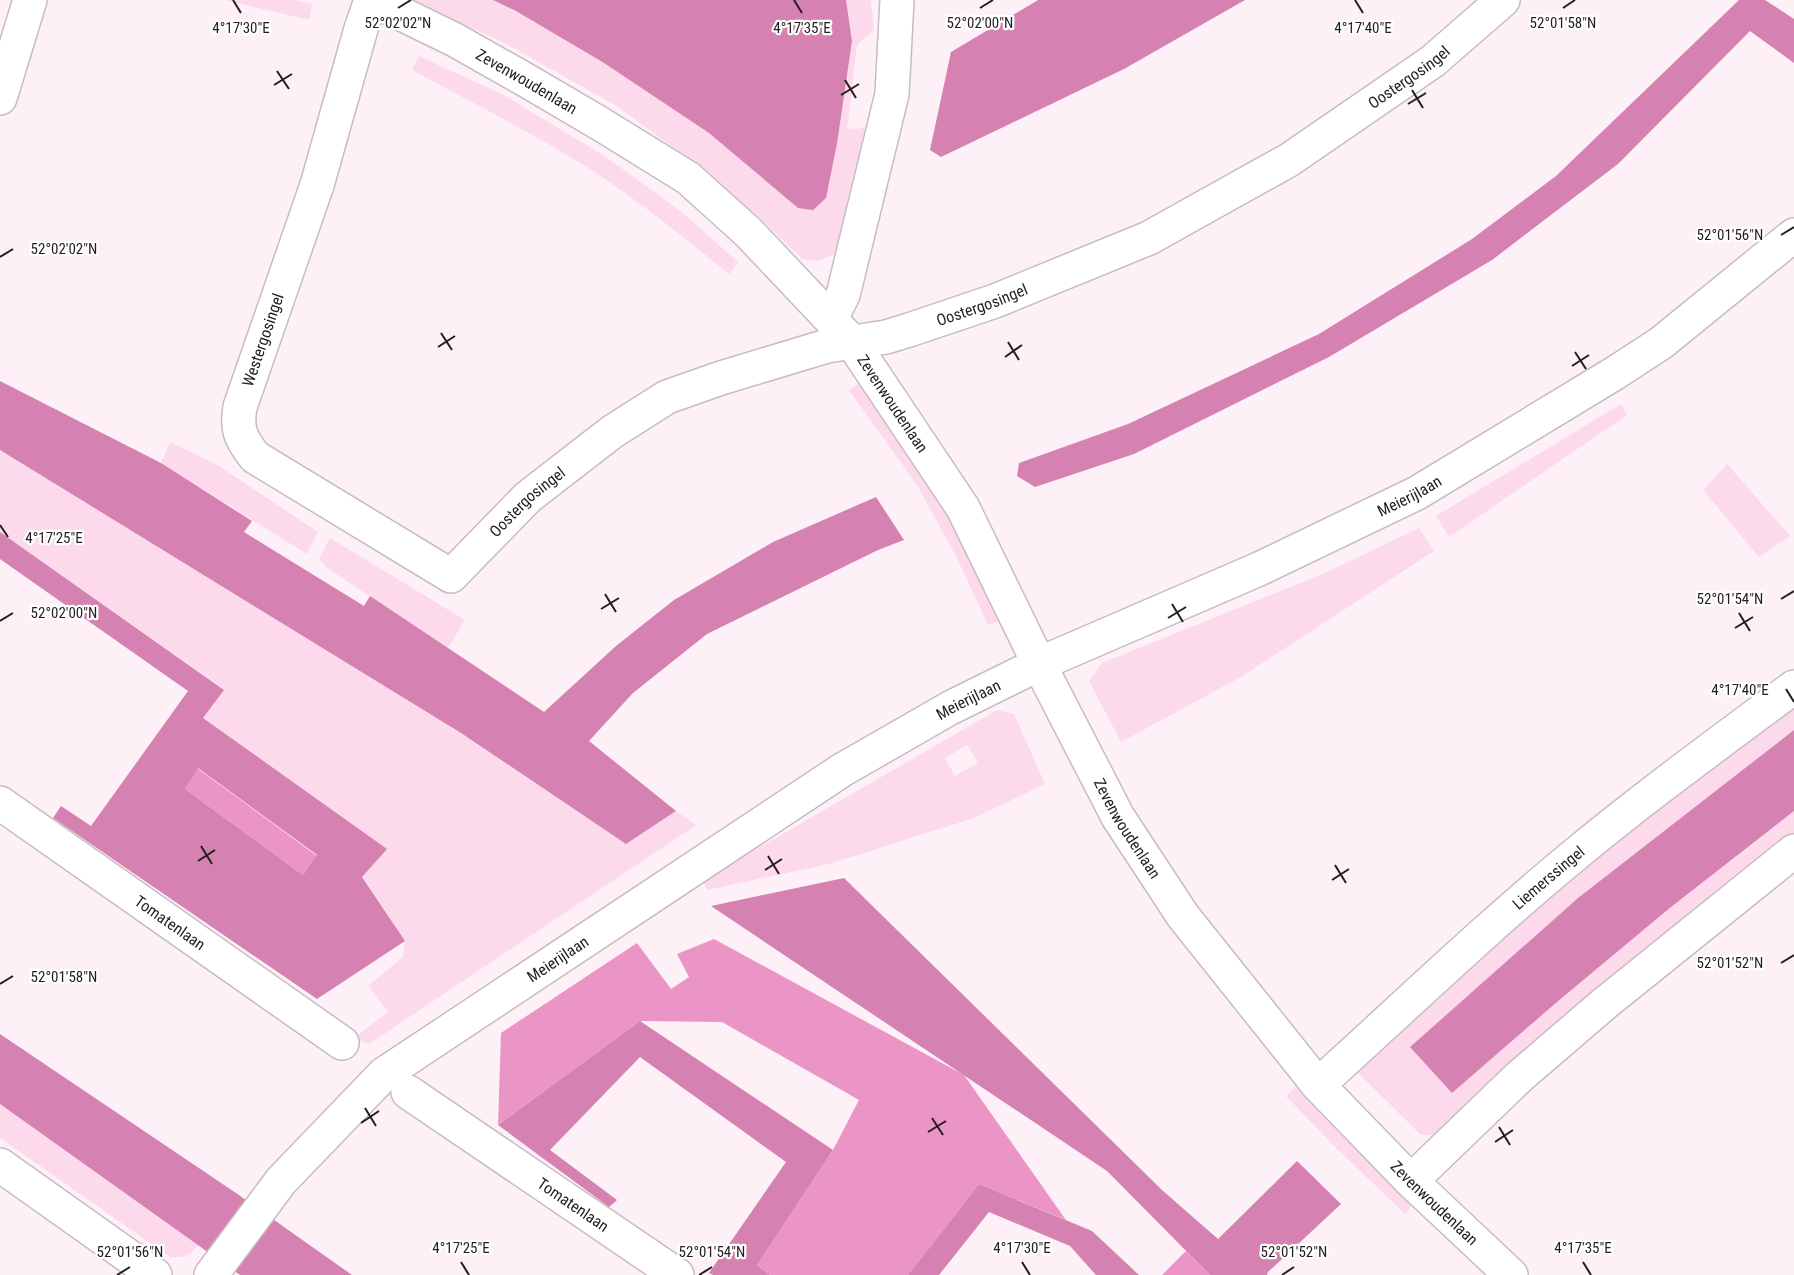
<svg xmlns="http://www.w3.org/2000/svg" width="1794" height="1275" font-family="'Roboto Condensed',sans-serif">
	<rect width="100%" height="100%" fill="#fdf0f6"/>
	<path fill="#fcdaeb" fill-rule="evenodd" d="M225 0H295L312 4 309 20Z
		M412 0H493L516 11 604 63 709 133 798 208 826 198 837 144 852 41 846 0H871L874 30 857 45 847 129 865 128 851 205 838 253 818 261 802 259 764 222 695 163 615 105 506 44Z
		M419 56 504 95 606 157 683 213 738 262 729 274C685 238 641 203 593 171 535 134 473 103 412 70Z
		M864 380 971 548 1001 620 988 625 956 556 917 485 849 390Z
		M1621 404 1627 415 1449 537 1436 516Z
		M170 442 216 464 318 532 307 554 161 463Z
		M0 450 461 733 626 844 676 811 696 825 369 1044 354 1038 388 1012 368 986 403 957 405 941 362 876 386 849 202 718 224 689 0 532Z
		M1727 464 1790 536 1759 557 1703 490Z
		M1419 528 1434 551 1241 677 1121 742 1089 681 1102 663 1325 573Z
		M330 538 465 620 448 648 327 568 319 559Z
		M1794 703V730L1578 898 1411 1046 1452 1093 1557 1002 1671 907 1794 811V836L1437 1135H1421L1357 1072 1365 1055 1671 793H1681Z
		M997 710 1014 714 1045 784 974 818 829 864 707 890 703 880ZM967 745 978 763 955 776 945 758Z
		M1300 1083 1417 1199 1405 1214 1334 1146 1286 1096Z
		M0 1104 198 1245C190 1256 184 1258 170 1257L0 1138Z"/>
	<path fill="#eb95c6" d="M197 768 317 856 303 875 185 789Z
		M714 939 964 1075 1066 1220 979 1184 908 1275H770L757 1265 833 1150 859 1100 722 1022 640 1021 498 1125 501 1033 637 943 671 989 689 977 677 954Z
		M1186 1251 1210 1275H1162Z"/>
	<path fill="#d581b2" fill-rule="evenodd" d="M493 0H846L852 41 837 144 826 198 813 210 798 208 709 133 604 63 516 11Z
		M1038 0H1245L1124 69 941 157 930 150 951 52Z
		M1739 0H1765L1794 19V63L1750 31 1618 164 1492 260 1329 357 1134 454 1035 487 1017 476 1019 463 1128 424 1319 334 1472 239 1556 176Z
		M0 381 161 463 252 521 244 532 364 606 370 596 544 712 616 646 674 600 773 542 876 497 904 540 878 550 707 634 633 693 589 741 676 811 626 844 461 733 0 450Z
		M0 532 224 690 203 718 387 849 362 877 405 941 317 999 53 818 61 806 91 826 188 691 0 559ZM198 768 317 855 303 875 185 789Z
		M1794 730V811L1671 907 1557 1002 1452 1093 1410 1047 1578 898Z
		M844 878 1162 1190 1218 1239 1297 1161 1341 1204 1268 1272 1267 1275H1210L1107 1171 711 906Z
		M640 1021 833 1150 757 1265 770 1275H713L709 1273 786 1162 640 1057 550 1150 617 1200 609 1207 498 1125Z
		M0 1034 236 1193 352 1275H240L0 1104Z
		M979 1184 1092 1231 1139 1275H1096L1070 1246 989 1212 939 1275H908Z"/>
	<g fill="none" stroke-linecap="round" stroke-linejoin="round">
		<g stroke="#c8bcc2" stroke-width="36">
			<g id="minor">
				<path id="s1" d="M371 0 361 29 317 185 240 407C236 430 241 439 255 457L451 576 528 497 612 432 667 397 721 378 827 346 886 337 909 330 995 301 1149 238 1289 160 1433 61 1503 0"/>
				<path id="s2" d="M373 0 455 40 524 79 599 123 688 178 749 233 852 342 963 508 1039 664 1118 817 1183 916 1318 1085 1411 1181 1511 1275"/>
				<path d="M0 98 30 0"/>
				<path d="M831 318 843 295 892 94 897 0"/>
				<path id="s3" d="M0 803 342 1043"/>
				<path id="s4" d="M1318 1085C1402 1009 1484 930 1571 858 1643 798 1719 743 1794 687"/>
				<path id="s5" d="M408 1092 677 1275"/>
				<path d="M0 1165 155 1275"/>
				<path d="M1411 1181 1519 1077 1604 1004 1794 851"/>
				<path id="s6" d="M211 1275 281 1181 384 1074 842 770 950 708 1039 664 1259 569 1417 493 1615 373 1661 343 1794 235"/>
			</g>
		</g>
		<use href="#minor" stroke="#fff" stroke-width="33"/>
	</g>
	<path fill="none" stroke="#221e20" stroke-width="2" d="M233 0 241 13M794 0 802 13M1355 0 1363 13M398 8 411 0M980 8 993 0M1563 8 1575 0M277 71 289 89M845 80 856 98M274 85 292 74M1412 90 1423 108M841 95 859 84M1408 104 1426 93M1781 235 1794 227M0 257 13 249M441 333 452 350M1008 342 1019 360M438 347 455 336M1575 352 1586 369M1005 357 1022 345M1572 366 1589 355M0 525 8 537M605 594 616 612M1781 599 1794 591M1172 604 1183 622M601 609 619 598M1739 613 1750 631M1168 618 1186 607M0 621 13 613M1735 628 1753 617M1786 689 1794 702M201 846 212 864M768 856 779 874M198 861 215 850M1335 865 1346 883M765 870 782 859M1332 880 1349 869M1781 963 1794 955M0 984 13 976M365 1108 376 1126M932 1118 943 1135M361 1123 379 1111M1499 1127 1510 1145M928 1132 946 1121M1495 1142 1513 1130M461 1262 469 1275M1022 1262 1030 1275M1583 1262 1591 1275M117 1275 130 1267M699 1275 712 1267M1282 1275 1294 1267"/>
	<g text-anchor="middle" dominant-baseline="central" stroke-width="4.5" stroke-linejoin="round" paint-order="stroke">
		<g font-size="16" fill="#221e20" stroke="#fff">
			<text stroke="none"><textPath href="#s1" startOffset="1808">Oostergosingel</textPath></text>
			<text stroke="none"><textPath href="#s2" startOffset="174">Zevenwoudenlaan</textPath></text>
			<text stroke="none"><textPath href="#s1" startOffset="1322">Oostergosingel</textPath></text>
			<text transform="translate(263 340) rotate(-71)">Westergosingel</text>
			<text stroke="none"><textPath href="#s2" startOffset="668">Zevenwoudenlaan</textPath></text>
			<text stroke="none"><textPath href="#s6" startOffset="1446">Meierijlaan</textPath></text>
			<text stroke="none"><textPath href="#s1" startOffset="818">Oostergosingel</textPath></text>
			<text stroke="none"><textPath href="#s6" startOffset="960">Meierijlaan</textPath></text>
			<text stroke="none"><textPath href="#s2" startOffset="1154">Zevenwoudenlaan</textPath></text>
			<text stroke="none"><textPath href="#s4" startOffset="310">Liemerssingel</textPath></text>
			<text stroke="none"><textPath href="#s3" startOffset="208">Tomatenlaan</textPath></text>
			<text stroke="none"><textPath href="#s6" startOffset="474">Meierijlaan</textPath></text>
			<text stroke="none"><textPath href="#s2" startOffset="1640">Zevenwoudenlaan</textPath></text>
			<text stroke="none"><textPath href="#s5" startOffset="200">Tomatenlaan</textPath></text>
		</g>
	</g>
	<g font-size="15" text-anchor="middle" fill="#221e20" stroke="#fff" stroke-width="4.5" stroke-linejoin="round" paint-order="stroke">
		<text x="398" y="28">52°02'02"N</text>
		<text x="980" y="28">52°02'00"N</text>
		<text x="1563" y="28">52°01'58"N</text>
		<text x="241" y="33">4°17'30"E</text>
		<text x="802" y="33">4°17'35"E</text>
		<text x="1363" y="33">4°17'40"E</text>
		<text x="1730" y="240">52°01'56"N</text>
		<text x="64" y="254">52°02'02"N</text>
		<text x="54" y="543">4°17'25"E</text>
		<text x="1730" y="604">52°01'54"N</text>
		<text x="64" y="618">52°02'00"N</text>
		<text x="1740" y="695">4°17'40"E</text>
		<text x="1730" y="968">52°01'52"N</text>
		<text x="64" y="982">52°01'58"N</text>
		<text x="461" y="1253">4°17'25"E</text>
		<text x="1022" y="1253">4°17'30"E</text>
		<text x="1583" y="1253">4°17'35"E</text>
		<text x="130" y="1257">52°01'56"N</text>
		<text x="712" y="1257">52°01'54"N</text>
		<text x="1294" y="1257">52°01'52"N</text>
	</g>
</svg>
